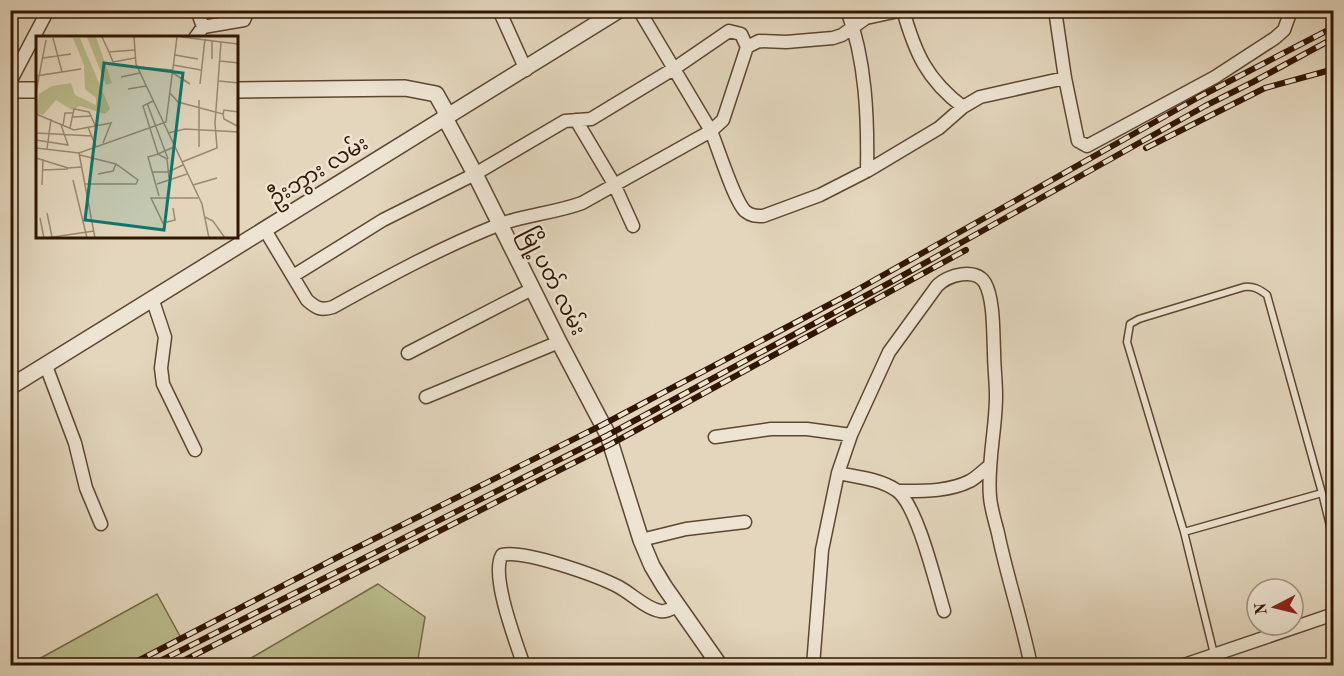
<svg xmlns="http://www.w3.org/2000/svg" width="1344" height="676" font-family="'Old Standard TT','Noto Sans Myanmar',serif">
	<rect width="100%" height="100%" fill="#e3d6bc"/>
	<filter id="stains"><feTurbulence type="fractalNoise" baseFrequency=".00333" numOctaves="4"/><feColorMatrix values="0 0 0 0 .2 0 0 0 0 .09 0 0 0 0 .02 0 0 0 .5 -.17"/></filter>
	<radialGradient id="worn" r=".72"><stop offset=".6" stop-color="#630" stop-opacity="0"/><stop offset="1" stop-color="#630" stop-opacity=".3"/></radialGradient>
	<path fill="#babc8c" stroke="#766947" stroke-width="1.5" d="M378 584 425 617 417 665H239Z
		M157 594 181 638 132 665H28Z"/>
	<g fill="none" stroke-linecap="round" stroke-linejoin="round">
		<g stroke="#5e4630" stroke-width="9">
			<path id="service" d="M1322 493 1184 532 1127 342 1130 324 1139 319 1244 287C1254 286 1259 289 1267 295L1322 493 1334 542
				M1184 532 1214 654"/>
		</g>
		<g stroke="#5e4630" stroke-width="15">
			<path id="minor" d="M197 10 203 27
				M499 10 526 70
				M847 10C866 60 868 118 867 171
				M903 10 866 18 842 35 833 38 786 42 759 41 747 47 723 120 711 131C718 148 734 200 745 211 751 216 756 216 763 216L820 195 867 171 939 128 963 107 980 97 1065 78
				M903 10C915 53 927 80 963 107
				M1055 10 1065 78 1078 141 1087 146 1215 77 1275 38 1284 30 1289 16 1287 10
				M195 38 203 27 244 20 248 10
				M10 82 48 10
				M576 120 614 184 633 226
				M265 230 307 300C316 308 321 311 333 307 387 277 440 248 498 225 524 215 555 213 582 203L711 131 639 10
				M293 276 383 220 475 174 565 121 591 119 675 68 729 31 741 34 747 47
				M153 301 165 337 161 368 163 384 195 450
				M408 353 532 289
				M46 366 75 443 86 488 101 524
				M426 397 559 342
				M715 437 771 429H807L851 435
				M838 473C857 477 880 479 896 490 917 503 936 585 944 611
				M898 491C922 491 948 492 970 481 977 477 983 471 989 466
				M641 540 686 529 745 522
				M524 666C516 642 490 575 502 555 523 549 598 576 619 587 632 594 645 608 660 611 666 612 671 609 677 606
				M703 666 715 658
				M813 666 822 550 838 473 851 435 889 352 937 286C947 275 976 267 985 283 994 299 993 332 994 351 994 366 996 381 996 396 996 430 987 463 990 497 991 509 995 521 998 533 1007 577 1022 621 1031 666
				M1181 666 1334 614"/>
		</g>
		<g stroke="#5e4630" stroke-width="18">
			<path id="tertiary" d="M10 90H38
				M237 90 405 88 436 94 445 110V118L475 174 559 342 608 435 641 540 652 566 664 586 720 666
				M10 387 619 10"/>
		</g>
		<use href="#service" stroke="#ede4d3" stroke-width="6"/>
		<use href="#minor" stroke="#ede4d3" stroke-width="12"/>
		<use href="#tertiary" stroke="#ede4d3" stroke-width="15"/>
		<g stroke="#321602" stroke-width="6">
			<path id="rail" d="M1146 148 1265 88 1334 69
				M128 666 342 555 602 425 855 291 1199 97 1334 27
				M150 666 608 435 891 282 1205 106 1253 82 1334 38
				M173 666 611 444 966 250"/>
		</g>
		<use href="#rail" stroke="#ede4d3" stroke-width="4" stroke-dasharray="11" stroke-linecap="butt"/>
	</g>
	<g text-anchor="middle" dominant-baseline="central" stroke-width="5" stroke-linejoin="round" paint-order="stroke">
		<g font-size="21" fill="#321602" stroke="#ede4d3">
			<text transform="translate(319 172) rotate(-32)">ဦးဘွား လမ်း</text>
			<text transform="translate(552 282) rotate(63)">မြို့ပတ် လမ်း</text>
		</g>
	</g>
	<g transform="translate(36 36)">
		<rect width="202" height="202" fill="#e3d6bc"/>
		<path d="M51 1H60L76 47 70 49ZM37 2H44L74 73 69 78 44 70 36 74 20 64 7 79 0 77 3 58 16 50 35 47 39 59 60 69V62L49 53 48 29Z" fill="#babc8c"/>
		<path fill="none" stroke="#9c8972" stroke-width="1.5" d="M66 1 73 16 98 14M98 1 100 28 166 168 173 202M17 2 26 36M176 4V23M185 6 203 8M73 16 77 26 99 22M139 19 162 23M7 22 35 18M184 25 203 27M137 29 165 34M101 31 137 34M137 37 154 48M0 40 45 33M85 41 104 37M183 45 203 47M164 48 169 3M92 53 110 50M0 56 10 4M134 57 142 66 187 78 188 83 203 91M117 65 107 70 122 118 138 111M111 67 132 123M0 78 38 94 75 87 67 107M187 78 188 74 203 76M36 81 56 80M27 90 29 77H37M52 91 60 111M34 92 38 73 53 76 59 89M0 97 56 100M132 97 149 93 203 96M0 104 32 109 25 89M163 111V64M0 112 43 117 130 86 141 1M11 113 15 83M43 117 59 202M44 119 80 128 102 144 100 148H49M0 122 32 132 45 131M146 126 181 112 179 87 185 6 146 1M7 134 32 133M116 136H132L147 129M62 138 77 135 80 128M37 144 51 202M121 148 151 138M6 149 7 123M157 149 181 142M123 160 112 121 122 118 131 123 133 142M137 172 139 184 127 187 115 162H162M11 177 16 201M169 181 177 185 189 202M4 182 8 202M10 202 58 195"/>
		<path fill="#0f766e" fill-opacity="0.15" stroke="#0f766e" stroke-width="3" d="M68 27 147 37 128 194 49 184Z"/>
		<rect width="202" height="202" fill="none" stroke="#321602" stroke-width="3"/>
	</g>
	<rect width="1344" height="676" fill="none" stroke="#e3d6bc" stroke-width="36"/>
	<rect x="12" y="12" width="1320" height="652" fill="none" stroke="#321602" stroke-width="3"/>
	<rect x="18" y="18" width="1308" height="640" fill="none" stroke="#321602" stroke-width="1.5"/>
	<g transform="translate(1275 607) rotate(263)"><circle r="28" fill="#ede4d3" stroke="#a2927f" stroke-width="1.5"/>
	<path d="M0-4.5L10 22L0 15L-10 22Z" fill="#8f2418"/>
	<text y="-9" font-size="16" font-weight="bold" text-anchor="middle" fill="#321602">N</text>
	</g>
	<rect width="100%" height="100%" filter="url(#stains)"/>
	<rect width="100%" height="100%" fill="url(#worn)"/>
</svg>
